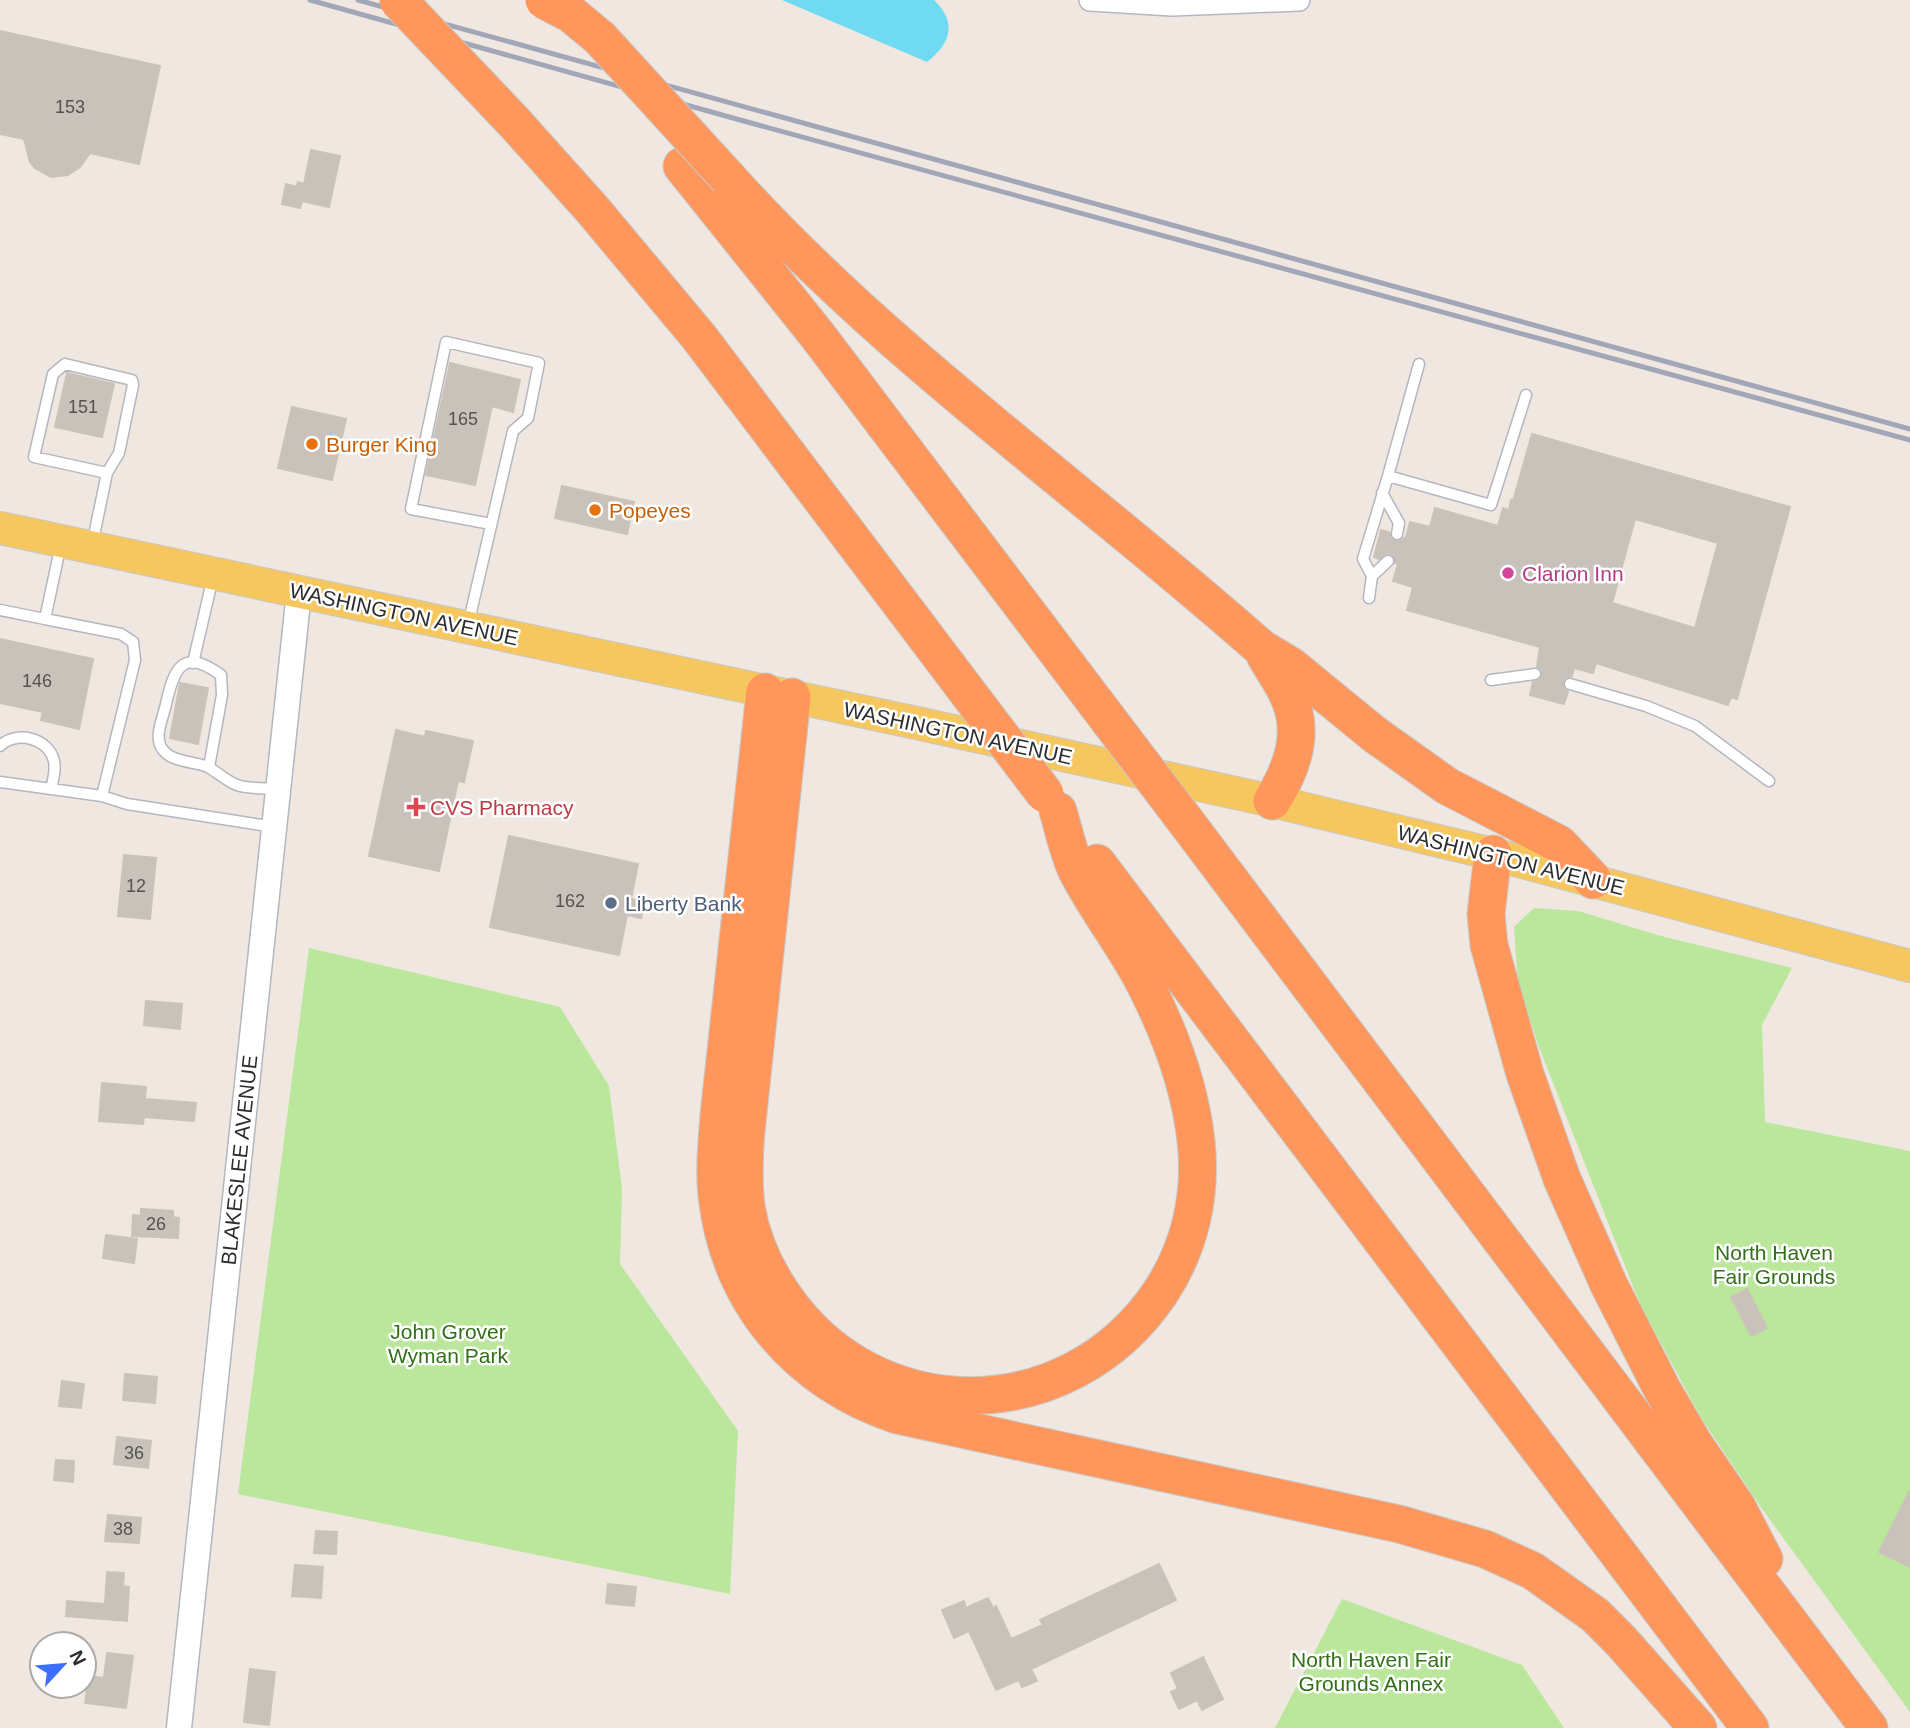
<svg xmlns="http://www.w3.org/2000/svg" width="1910" height="1728" font-family="Arial,sans-serif">
	<rect width="100%" height="100%" fill="#efe7e0"/>
	<path fill="#bae79b" d="M1534 908 1578 911 1661 936 1792 968 1762 1025 1765 1122 1910 1151V1712L1760 1506 1700 1416 1640 1304 1539 1047 1518 983 1514 927Z
		M309 948 560 1007 609 1086 622 1189 620 1264 738 1431 730 1594 238 1494Z
		M1342 1599 1522 1665 1564 1728H1275Z"/>
	<path fill="#70daf3" d="M782 0H934C958 23 950 44 927 62Z"/>
	<path fill="#c8c2bb" stroke="#cbc3b9" stroke-width="2" fill-rule="evenodd" d="M0 31 160 66 139 164 90 153 80 167 68 175 51 177 35 168 30 162 24 139 0 134Z
		M311 150 340 156 329 207 302 201 300 208 282 204 286 184 297 187 298 182 304 184Z
		M450 363 520 380 513 412 492 406 475 485 426 475Z
		M67 373 114 384 102 437 55 427Z
		M292 407 346 419 332 480 278 468Z
		M1532 434 1790 507 1737 699 1731 697 1728 705 1596 663 1593 673 1574 668 1572 676 1564 679 1563 687 1568 692 1564 704 1530 695 1533 682 1539 681 1542 676V670L1537 667 1540 647 1407 610 1413 587 1393 581 1398 564 1395 563 1393 555 1387 553 1379 559 1374 557 1381 530 1389 532 1392 540 1400 541 1406 537 1410 522 1430 527 1435 508 1498 526 1503 508 1509 510 1511 500 1513 501ZM1635 519 1718 543 1695 628 1612 603Z
		M562 486 634 502 627 534 555 518Z
		M0 639 93 659 79 729 41 720 43 712 0 703Z
		M180 683 208 688 198 744 170 738Z
		M396 730 425 737 426 731 473 741 464 782 458 781 439 871 369 856Z
		M509 836 638 864 631 899 645 902 641 918 627 915 619 955 490 927Z
		M124 855 156 858 150 919 118 916Z
		M146 1001 182 1004 180 1029 144 1025Z
		M102 1083 146 1087 145 1099 196 1103 194 1121 144 1117 143 1124 99 1121Z
		M141 1209 173 1211V1217L179 1218 178 1238 132 1236 133 1215 141 1216Z
		M106 1235 137 1239 134 1263 103 1258Z
		M1747 1289 1767 1328 1751 1336 1731 1297Z
		M125 1374 157 1377 155 1403 123 1400Z
		M62 1381 84 1384 81 1408 59 1406Z
		M117 1437 151 1441 148 1468 114 1464Z
		M56 1460 74 1461 73 1482 54 1480Z
		M1910 1490V1567L1879 1552Z
		M108 1515 141 1518 139 1543 105 1541Z
		M316 1531 337 1532 336 1554 314 1553Z
		M1159 1564 1176 1600 1031 1669 1037 1681 1022 1687 1019 1680 996 1690 969 1631 954 1638 942 1610 964 1601 966 1608 988 1598 993 1608 996 1606 1011 1639 1043 1625 1040 1620Z
		M295 1565 323 1567 321 1598 292 1596Z
		M107 1572 124 1573 123 1586 129 1587 127 1621 66 1616 67 1601 105 1604Z
		M608 1584 636 1587 634 1606 606 1603Z
		M107 1653 133 1656 126 1708 85 1703 89 1676 104 1678Z
		M1203 1657 1223 1699 1202 1710 1197 1700 1179 1709 1171 1692 1178 1689 1171 1673Z
		M250 1669 275 1672 269 1725 244 1722Z"/>
	<g fill="none" stroke-linecap="round" stroke-linejoin="round">
		<g stroke="#b3b7c1" stroke-width="13">
			<path id="service" d="M1388 476 1419 364
				M1382 493 1399 523 1397 534
				M92 545 107 473 119 453 133 385 132 380 65 364 53 374 34 457 107 473
				M1372 576 1388 561
				M1369 598 1372 576 1363 559 1388 476 1491 505 1526 395
				M0 610 45 619
				M468 625 513 431 528 418 539 363 446 342 411 509 491 524
				M193 663 213 577
				M1491 680 1535 674
				M1570 684 1646 706 1695 726 1769 781
				M0 746C16 730 49 738 54 761 56 770 53 781 51 789
				M209 767 222 695 221 675C183 647 174 668 166 704 163 718 153 738 163 750 173 763 195 761 208 767 219 773 228 783 240 786 252 789 266 788 278 789
				M0 782 102 796 135 660 133 642 121 634 45 619 61 544
				M102 796 127 804 274 827"/>
		</g>
		<g stroke="#b3b7c1" stroke-width="24">
			<path id="minor" d="M1090 0 1172 5 1299 0"/>
		</g>
		<g stroke="#b3b7c1" stroke-width="27">
			<path id="tertiary" d="M179 1728 299 592"/>
		</g>
		<g stroke="#c8c8c8" stroke-width="34">
			<path id="primary" d="M0 528 912 722 1272 801 1493 854 1910 966"/>
		</g>
		<g stroke="#c8c8c8" stroke-width="39">
			<path id="motorway" d="M513 121 592 209 699 337 969 694
				M682 166 818 336 1111 723
				M728 178C887 354 1084 491 1261 648L1291 666 1374 734 1447 786 1559 844 1593 880
				M1265 655C1272 668 1281 680 1287 693 1306 731 1293 767 1272 801
				M765 692 719 1115C717 1142 714 1169 717 1196 729 1302 797 1381 897 1415L1399 1524 1485 1549 1533 1571 1595 1615 1621 1641 1698 1728
				M792 697 746 1132C744 1156 743 1181 746 1206 751 1237 765 1269 783 1295 875 1430 1068 1429 1160 1293 1190 1248 1202 1195 1196 1141 1190 1086 1170 1033 1145 984 1125 945 1097 910 1077 871 1068 852 1064 831 1058 811
				M1187 823 1869 1728
				M1493 854 1486 914 1489 945 1525 1074 1562 1179 1609 1285 1662 1389 1694 1444 1737 1507 1764 1559
				M1097 863 1750 1728"/>
		</g>
		<use href="#service" stroke="#fff" stroke-width="10"/>
		<use href="#minor" stroke="#fff" stroke-width="21"/>
		<use href="#tertiary" stroke="#fff" stroke-width="24"/>
		<use href="#primary" stroke="#f6c75e" stroke-width="32"/>
		<use href="#motorway" stroke="#ff965b" stroke-width="37"/>
		<path stroke="#a2a7b8" stroke-width="5" d="M310 0 751 123 1910 440
			M358 0 1910 429"/>
		<g stroke="#c8c8c8" stroke-width="39" stroke-linecap="butt">
			<path id="motorway-bridge" d="M398 0 513 121
				M544 0 571 14 600 38 728 178
				M969 694 1045 794
				M1111 723 1187 823"/>
		</g>
		<use href="#motorway-bridge" stroke="#ff965b" stroke-width="37"/>
	</g>
	<g fill="#e8710a" stroke="#fff" stroke-width="2.5">
		<circle cx="312" cy="444" r="7"/>
		<circle cx="595" cy="510" r="7"/>
	</g>
	<circle fill="#d1479c" stroke="#fff" stroke-width="2.5" cx="1508" cy="573" r="7"/>
	<path fill="#e0444e" stroke="#fff" stroke-width="2.5" d="M412.5 796.5h7v7h7v7h-7v7h-7v-7h-7v-7h7z"/>
	<circle fill="#5c6f8a" stroke="#fff" stroke-width="2.5" cx="611" cy="903" r="7"/>
	<g text-anchor="middle" dominant-baseline="central" stroke-width="5" stroke-linejoin="round" paint-order="stroke">
		<g font-size="18" fill="#545250">
			<text x="70" y="107">153</text>
			<text x="83" y="407">151</text>
			<text x="463" y="419">165</text>
			<text x="37" y="681">146</text>
			<text x="136" y="886">12</text>
			<text x="570" y="901">162</text>
			<text x="156" y="1224">26</text>
			<text x="134" y="1453">36</text>
			<text x="123" y="1529">38</text>
		</g>
		<g font-size="21" fill="#c56008" stroke="#fff" text-anchor="start">
			<text x="326" y="444">Burger King</text>
			<text x="609" y="510">Popeyes</text>
		</g>
		<g font-size="21" fill="#b23c85" stroke="#fff" text-anchor="start">
			<text x="1522" y="573">Clarion Inn</text>
		</g>
		<g font-size="21" fill="#2d2d2d" stroke="#fff">
			<text transform="translate(404 614) rotate(12)">WASHINGTON AVENUE</text>
			<text transform="translate(958 733) rotate(12)">WASHINGTON AVENUE</text>
			<text transform="translate(1511 860) rotate(14)">WASHINGTON AVENUE</text>
			<text transform="translate(239 1160) rotate(-84)">BLAKESLEE AVENUE</text>
		</g>
		<g font-size="21" fill="#be3a42" stroke="#fff" text-anchor="start">
			<text x="430" y="807">CVS Pharmacy</text>
		</g>
		<g font-size="21" fill="#4e5e75" stroke="#fff" text-anchor="start">
			<text x="625" y="903">Liberty Bank</text>
		</g>
		<g font-size="21" fill="#316f18" stroke="#fff">
			<text x="1774" y="1252">North Haven<tspan x="1774" dy="24">Fair Grounds</tspan></text>
			<text x="448" y="1331">John Grover<tspan x="448" dy="24">Wyman Park</tspan></text>
			<text x="1371" y="1659">North Haven Fair<tspan x="1371" dy="24">Grounds Annex</tspan></text>
		</g>
	</g>
	<g transform="translate(63 1665) rotate(64)"><circle r="33" fill="#ffffff" stroke="#ababab" stroke-width="2"/>
	<path d="M0-5L12 26L0 18L-12 26Z" fill="#3d6fff"/>
	<text y="-10" font-size="19" font-weight="bold" text-anchor="middle" fill="#2d2d2d">N</text>
	</g>
</svg>
